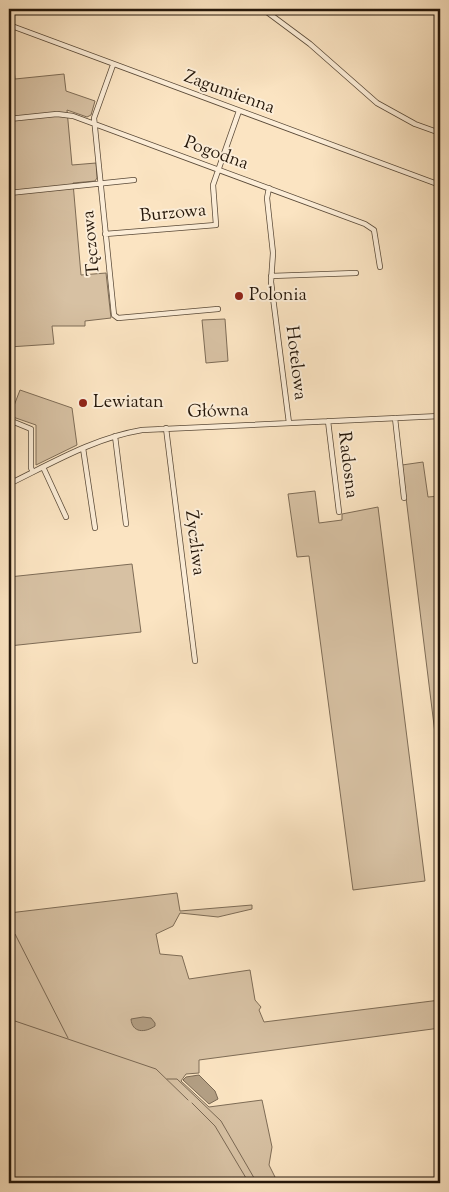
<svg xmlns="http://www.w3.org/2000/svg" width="449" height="1192" font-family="'Sorts Mill Goudy',serif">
	<rect width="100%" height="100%" fill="#fbe4c2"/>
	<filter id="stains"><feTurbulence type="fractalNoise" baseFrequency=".004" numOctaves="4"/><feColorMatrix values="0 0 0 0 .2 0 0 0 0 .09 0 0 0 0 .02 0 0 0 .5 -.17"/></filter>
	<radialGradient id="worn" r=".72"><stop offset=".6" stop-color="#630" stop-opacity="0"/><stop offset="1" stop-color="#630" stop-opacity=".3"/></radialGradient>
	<path fill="#d7c1a3" stroke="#7e6c56" d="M9 37 11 40 15 79 64 74 66 91 95 101 91 115 87 117 67 110 72 165 96 163 97 178 95 181 73 183 81 275 106 273 111 318 85 321V326H52L54 344 9 347Z
		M225 319 228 361 206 363 202 320Z
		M20 390 72 408 77 445 36 465V425L10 416Z
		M423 462 428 497 440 496V774L402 465Z
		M315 491 319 523 342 520V514L378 507 425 881 353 890 309 556 297 557 288 494Z
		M132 564 141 632 9 646V577Z
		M177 893 180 911 252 905V909L218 917 180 913 173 926 156 934 160 954 182 956 189 979 250 970 255 1000 261 1007 259 1010 264 1022 440 1000V1028L199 1060V1073L186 1074 181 1081 209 1107 262 1100 272 1147 269 1165 275 1177 267 1183H9V913Z"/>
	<path fill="#b29e83" stroke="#7a6853" d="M143 1017 151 1018 155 1023V1026C145 1033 132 1033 131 1019Z
		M199 1075 215 1091 218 1099 209 1104 183 1080 186 1077Z"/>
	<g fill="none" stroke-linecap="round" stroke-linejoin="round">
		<path stroke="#7a6853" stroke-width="1" d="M9 930 15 934 68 1038
			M9 1019 156 1069 188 1100
			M167 1079H177L221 1121 257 1183
			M192 1103 215 1126 249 1183"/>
		<path stroke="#b29e83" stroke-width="8" d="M9 1180 12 1183"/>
		<g stroke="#5a4a38" stroke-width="6">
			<path id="minor" d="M263 9 310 44 377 103 415 124 440 133
				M9 25 440 185
				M113 65 94 118 114 315 118 318 218 309
				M9 119 57 114 73 116 365 224 374 230 380 267
				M269 188 267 198 273 253 271 282 289 423
				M9 193 134 180
				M105 234 216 225 213 185 239 111
				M271 276 356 273
				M395 418 404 498
				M9 420 31 429V468L33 472
				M328 421 339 512
				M166 428 195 661
				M115 436 126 524
				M83 448 95 528
				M43 467 66 517
				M9 484C52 463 94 438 142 430L440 416"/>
		</g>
		<use href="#minor" stroke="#fcedd7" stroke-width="4.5"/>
	</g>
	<g fill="#8f2418" stroke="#fcedd7" stroke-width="2">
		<circle cx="239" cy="296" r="5"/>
		<circle cx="83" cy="403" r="5"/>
	</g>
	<g text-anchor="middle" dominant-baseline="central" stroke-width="4" stroke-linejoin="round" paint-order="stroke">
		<g font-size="18" fill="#25170a" stroke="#fcedd7">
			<text transform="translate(229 93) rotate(20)">Zagumienna</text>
			<text transform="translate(216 154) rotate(20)">Pogodna</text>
			<text transform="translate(173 214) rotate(-5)">Burzowa</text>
			<text transform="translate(92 243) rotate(-95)">Tęczowa</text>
			<text transform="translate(295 363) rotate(83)">Hotelowa</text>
			<text transform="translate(218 412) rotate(-2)">Główna</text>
			<text transform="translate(347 465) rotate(83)">Radosna</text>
			<text transform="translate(194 543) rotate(83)">Życzliwa</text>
		</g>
		<g font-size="18" fill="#25170a" stroke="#fcedd7" text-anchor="start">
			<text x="249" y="296">Polonia</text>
			<text x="93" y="403">Lewiatan</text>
		</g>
	</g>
	<rect width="449" height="1192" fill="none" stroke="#fbe4c2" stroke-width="30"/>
	<rect x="10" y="10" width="429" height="1172" fill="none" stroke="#25170a" stroke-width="2.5"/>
	<rect x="15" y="15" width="419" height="1162" fill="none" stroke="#25170a"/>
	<rect width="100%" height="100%" filter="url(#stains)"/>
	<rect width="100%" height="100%" fill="url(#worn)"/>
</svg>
